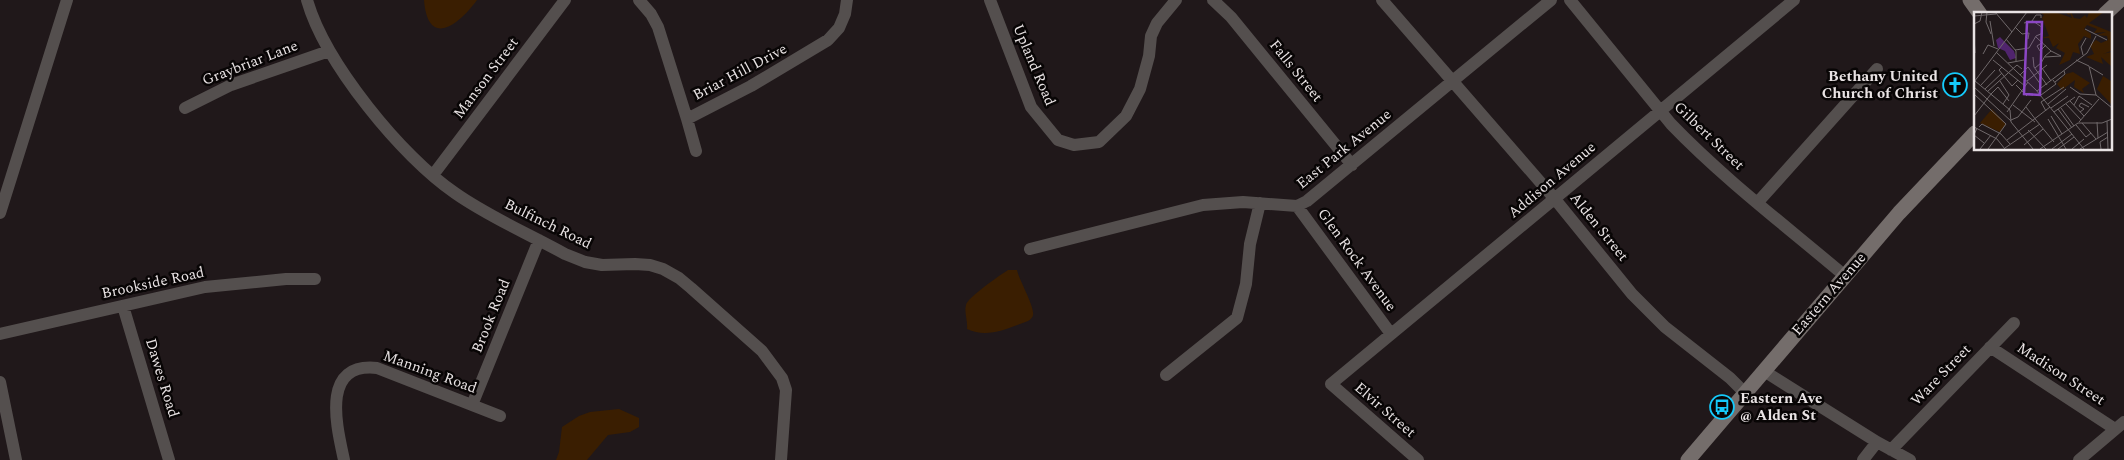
<svg xmlns="http://www.w3.org/2000/svg" width="2124" height="460" font-family="Spectral,serif">
	<rect width="100%" height="100%" fill="#20181a"/>
	<path fill="#3a1e01" d="M424 0H477C459 25 428 49 424 0Z
		M1008 270H1017C1019 280 1035 307 1033 315 1033 317 1030 320 1028 321 1008 328 988 339 967 329 968 321 964 313 966 305 967 298 1000 275 1008 270Z
		M619 409 639 418V427L630 432 608 435 587 460H556L559 452 562 427 579 416 590 412Z"/>
	<g fill="none" stroke-linecap="round" stroke-linejoin="round">
		<path stroke="#544f4e" stroke-width="12" d="M307 0C325 63 402 157 455 193 489 217 529 234 565 254L585 262 602 265 635 264 650 265 663 269 679 278 691 288 762 351 782 378 786 390 781 460
			M639 0 651 14 658 27 687 119 751 86 828 40 839 28 845 14 847 0
			M990 0 1031 107 1058 140 1074 145 1099 142 1126 116 1140 89 1149 56 1151 36 1157 23 1176 0
			M1213 0 1231 17 1352 165
			M1382 0 1554 198 1632 294 1665 327 1730 378 1745 393
			M1570 0 1671 124C1724 179 1786 226 1845 276
			M185 108 231 85 329 51
			M687 119 696 151
			M433 175 565 0
			M1758 202 1877 69
			M1297 206 1391 334
			M0 213 67 0
			M1030 249 1203 205 1243 202 1297 206 1307 201 1551 0
			M123 306 169 460
			M0 334 205 287 286 279H315
			M1990 347 2115 429
			M1764 371 1877 442 1910 460
			M1166 375 1237 318 1246 284 1250 244 1260 203
			M0 382 16 460
			M472 405 539 240
			M1891 450 2014 323
			M344 460C337 427 320 362 377 368L500 416
			M1418 460 1331 384 1794 0
			M1863 460 1877 442
			M2079 460 2124 422"/>
		<path stroke="#746d6b" stroke-width="15" d="M1970 0 1980 14
			M2105 14 2120 0
			M1688 460 1899 213 1975 133"/>
	</g>
	<defs>
		<g id="church-ring" transform="scale(1.25)"><circle r="9.5" fill="#080505" stroke="#15cafb" stroke-width="1.5"/><path d="M-1.2-6h2.4v3.5h3.3v2.4h-3.3V6h-2.4V-.1h-3.3v-2.4h3.3Z" fill="#15cafb"/></g>
		<g id="bus-ring" transform="scale(1.25)"><circle r="9.5" fill="#080505" stroke="#15cafb" stroke-width="1.5"/><path d="M-5-6H5V4H4V6H2V4H-2V6H-4V4H-5ZM-3.5-4V0h7V-4ZM-3.5 1.2v1.5H-2V1.2ZM2 1.2v1.5H3.5V1.2Z" fill="#15cafb"/></g>
	</defs>
	<g fill-rule="evenodd">
		<use href="#church-ring" x="1955" y="85"/>
		<use href="#bus-ring" x="1722" y="407"/>
	</g>
	<g text-anchor="middle" dominant-baseline="central" stroke-width="5" stroke-linejoin="round" paint-order="stroke">
		<g font-size="15" fill="#e9e3e4" stroke="#080505">
			<text transform="translate(250 63) rotate(-21)">Graybriar Lane</text>
			<text transform="translate(1034 65) rotate(67)">Upland Road</text>
			<text transform="translate(1296 71) rotate(51)">Falls Street</text>
			<text transform="translate(740 72) rotate(-28)">Briar Hill Drive</text>
			<text transform="translate(486 78) rotate(-53)">Manson Street</text>
			<text transform="translate(1709 136) rotate(44)">Gilbert Street</text>
			<text transform="translate(1344 149) rotate(-39)">East Park Avenue</text>
			<text transform="translate(1552 180) rotate(-40)">Addison Avenue</text>
			<text transform="translate(548 224) rotate(26)">Bulfinch Road</text>
			<text transform="translate(1599 227) rotate(51)">Alden Street</text>
			<text transform="translate(1357 260) rotate(54)">Glen Rock Avenue</text>
			<text transform="translate(153 283) rotate(-12)">Brookside Road</text>
			<text transform="translate(1829 294) rotate(-49)">Eastern Avenue</text>
			<text transform="translate(491 316) rotate(-68)">Brook Road</text>
			<text transform="translate(430 372) rotate(20)">Manning Road</text>
			<text transform="translate(2061 374) rotate(33)">Madison Street</text>
			<text transform="translate(1941 375) rotate(-46)">Ware Street</text>
			<text transform="translate(162 378) rotate(73)">Dawes Road</text>
			<text transform="translate(1385 410) rotate(41)">Elvir Street</text>
		</g>
		<g font-size="15" font-weight="bold" fill="#e9e3e4" stroke="#080505" text-anchor="end">
			<text x="1938" y="76">Bethany United<tspan x="1938" dy="17">Church of Christ</tspan></text>
			<text x="1740" y="398" text-anchor="start">Eastern Ave<tspan x="1740" dy="17">@ Alden St</tspan></text>
		</g>
	</g>
	<g transform="translate(1974 12)">
		<rect width="138" height="138" fill="#20181a"/>
		<path d="M66 0H81L98 6 96 1 95 3 91 0H97L100 6 106 7 111 3 113 6 115 0H130L115 11 137 20V39L129 42 137 40V54L127 45 129 52 112 45 120 42 116 33 122 28 127 31 134 28 133 24 123 23 132 20 120 21 123 17 113 13 110 17 117 22V27L110 24 104 32 106 42 99 40 96 48 85 53 91 41 82 36 85 31 79 35 75 26H67L75 24 68 6 70 3ZM99 60 116 71 108 77 110 81 100 75 101 68 88 78 83 72 92 62ZM129 64 137 69V92L123 77ZM18 97 32 112 26 120 6 111Z" fill="#3a1e01"/>
		<path d="M26 25 40 39 42 46 36 48 31 39 24 36 22 28Z" fill="#50246d"/>
		<path fill="none" stroke="#70696b" stroke-width="1" d="M13 0 12 10 17 22M21 0 38 20M0 4 22 2M16 9 20 34M58 9 62 3H67V6M50 11 59 9 69 16M0 12 6 9 8 0M41 15 48 22 55 21 54 27M111 17 133 28M0 24 1 41M62 25 77 39M32 27 42 39V49M69 30 63 34 66 39 72 33M41 38 55 36 62 24 69 21M22 40 62 78 110 137M9 42 14 33 24 37M109 43 107 35 112 26M59 45 60 55 73 73M19 48 51 74M102 48 115 54 122 83M34 51 50 48M28 55 25 58 38 74 44 68M116 55 129 63M61 56 67 51 71 44 77 39 87 44 71 45M68 56 77 69M46 63 54 55 67 73M1 69 36 98 37 110 59 137M26 69 35 83 29 92M53 69 73 53M0 70 53 0M81 70 91 62 90 59M7 73 21 58M42 73 53 84M0 75 37 109M96 75 106 82 122 83M11 77 28 61M14 79 43 53 48 57M63 79 113 41 122 24M0 82 32 112 14 137M17 82 24 75 35 89M67 83 82 72 79 68M122 83 138 96M96 89 110 104M74 92 92 77M92 92 107 108M39 93 61 110M100 93 105 84 118 93M52 95 62 108M77 96 94 84M87 96 100 114M84 97 98 116M72 99 67 90 90 75M33 100 54 70M80 100 101 85M106 100 110 97 105 94 107 91 115 95M0 104 17 82M77 104 88 122M74 107 92 137M37 108 44 105 57 88M62 108 80 130M133 109 134 137M105 110 125 87M123 110 124 126M108 111 122 127M102 113 112 125 117 121M0 115 23 127 31 137M5 115 8 112 27 122 36 132M3 116 0 123 10 131M54 118 72 137M33 128 76 95M50 133 69 117M31 136 66 112M6 137 17 123M66 137 104 111H128L138 107M78 137 98 122M84 137 100 125M98 137 110 127M106 137 134 120M127 137 126 130 134 125"/>
		<path fill="#8c47c5" fill-opacity="0.15" stroke="#8c47c5" stroke-width="2.5" d="M53 10H68L66 83 50 82Z"/>
		<rect width="138" height="138" fill="none" stroke="#e9e3e4" stroke-width="2.5"/>
	</g>
</svg>
